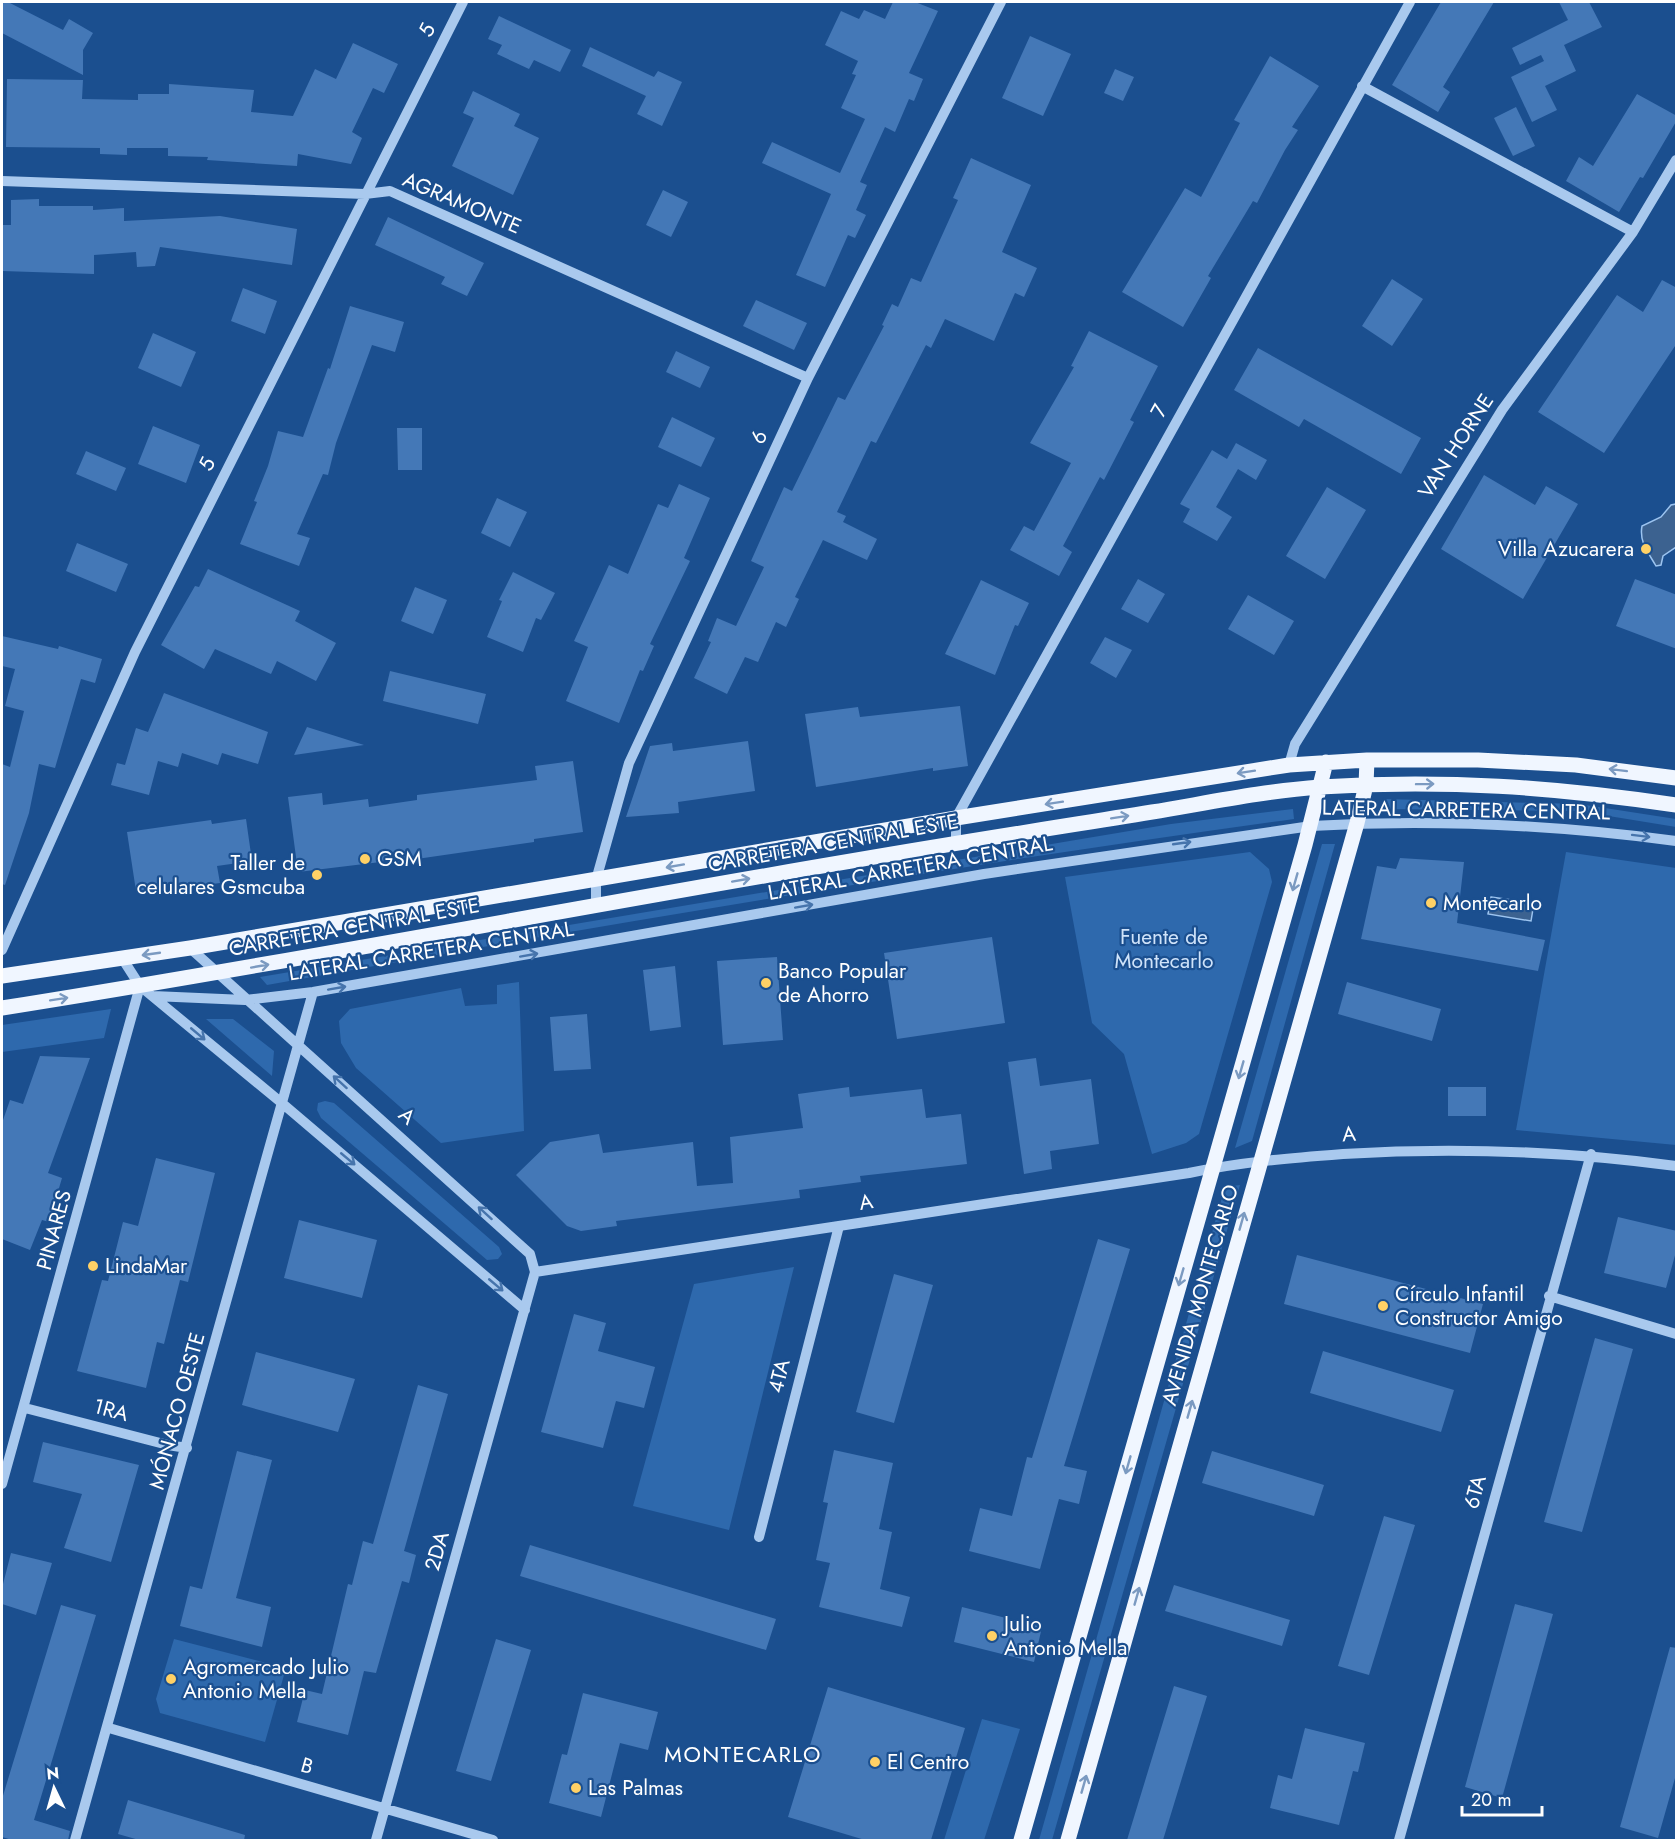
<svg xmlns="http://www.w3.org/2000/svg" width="1678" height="1842" font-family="Jost,sans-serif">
	<rect width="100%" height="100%" fill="#1b4f8f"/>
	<path fill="#2e69ad" d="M1384 799 1579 804 1676 819V827L1578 811 1382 809Z
		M1293 809 1294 819C951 866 609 924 267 985L260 977 1171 824Z
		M1322 844H1335L1252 1141 1235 1148Z
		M1250 852 1269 869 1272 882 1199 1134 1186 1143 1152 1154 1124 1054 1092 1023 1065 877Z
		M1566 852 1676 868V1145L1516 1130Z
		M519 982 524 1131 441 1143 356 1068 341 1043 339 1021 350 1009 461 988 465 1006 497 1004V985Z
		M111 1009 104 1038 2 1052V1025Z
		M206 1019H233L274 1051 272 1076Z
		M325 1101 334 1103 499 1247 502 1254 498 1259 487 1260 321 1118 317 1110 318 1103Z
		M1240 1185 1052 1840H1039L1225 1187Z
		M794 1267 729 1530 633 1506 694 1284Z
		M174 1639 286 1668 265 1742 160 1713 156 1699Z
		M982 1719 1020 1729 984 1840H944Z"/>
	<path fill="#3c6290" stroke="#9cc4f0" stroke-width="1.5" d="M1676 504V547L1663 556 1661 565 1656 566C1648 552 1639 542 1642 526L1661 517 1671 505Z
		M1491 897 1534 903 1531 921 1488 914Z"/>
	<path fill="#4478b7" d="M2 2H8L63 30 69 19 93 33 83 50V75L2 33Z
		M893 2H915L938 11 909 73 923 79 914 101 909 99 895 132 885 127 860 182 867 185 856 210 866 215 855 238 848 235 825 287 796 275 831 194 762 163 772 142 840 173 865 119 841 108 856 75 852 74 858 61 825 45 841 11 859 19 864 10 885 19Z
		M1441 2H1494L1443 87 1450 92 1438 112 1392 85Z
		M1559 2H1589L1602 27 1564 45 1576 71 1545 86 1557 110 1532 122 1511 77 1544 61 1541 55 1520 65 1512 48 1568 20Z
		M499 16 571 50 560 72 534 60 529 69 497 54 502 45 488 39Z
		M1030 36 1071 54 1043 116 1002 98Z
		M353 43 398 64 384 93 373 88 352 132 362 138 351 164 298 154 297 166 207 160 208 157 168 156V148H127V155L100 154V148L6 147 7 79 83 80 82 99 138 100V94H169V84L254 90 251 112 293 116 315 69 336 79Z
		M590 47 654 77 658 71 682 82 662 126 637 114 646 96 582 66Z
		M1270 56 1319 86 1292 127 1298 130 1285 150 1257 203 1253 201 1208 276 1211 278 1183 327 1122 292 1185 188 1201 197 1240 123 1234 120Z
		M1115 69 1134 77 1123 101 1104 93Z
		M473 91 520 114 514 126 539 138 513 195 452 166 474 118 463 113Z
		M1637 94 1677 116V120L1643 178 1640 177 1619 212 1566 181 1579 157 1593 166Z
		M1516 107 1535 146 1513 156 1494 118Z
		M971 158 1031 185 1002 252 1037 268 1024 297 1015 293 994 341 945 319 931 348 926 345 876 443 871 441 837 512 846 516 843 522 877 539 867 560 823 540 795 597 799 599 786 627 776 622 758 662 745 657 727 694 694 678 711 642 708 641 717 618 736 626 764 567 751 561 784 487 792 491 838 397 845 400 884 326 882 325 892 304 898 307 911 278 921 282 958 200 953 198Z
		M663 190 688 202 671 237 646 225Z
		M39 199V206H93V210L124 208V221L220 216 297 229 292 265 160 247 155 266 137 267 136 252 94 255V274L2 271V225H11V200Z
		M388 217 484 263 467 296 441 284 445 277 375 245Z
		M1392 279 1423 299 1392 346 1362 326Z
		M1662 280 1677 288V343L1604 453 1538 412 1617 295 1643 312Z
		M243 288 277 301 265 334 231 321Z
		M756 300 807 323 794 350 743 326Z
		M350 306 404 322 395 352 372 345 336 443 328 475 323 474 297 534 310 538 299 566 240 544 257 502 254 501 268 466 278 431 303 437 328 368 330 369Z
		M1089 331 1158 366 1130 420 1134 422 1104 480 1100 477 1063 546 1072 552 1059 576 1010 550 1024 526 1034 531 1071 463 1030 443 1074 367 1071 366Z
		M153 333 196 352 181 387 138 368Z
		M1258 348 1421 438 1401 474 1304 419 1299 427 1234 390Z
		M676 351 710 367 700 388 666 372Z
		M672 417 715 438 701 467 658 447Z
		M153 426 200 445 186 483 138 464Z
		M397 428H422V470H398Z
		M1236 443 1267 460 1256 480 1238 469 1216 507 1232 517 1217 541 1183 522 1190 509 1180 504 1212 450 1227 459Z
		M86 451 126 468 116 491 76 474Z
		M1484 475 1535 505 1546 486 1578 504 1523 599 1441 549Z
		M679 484 710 498 684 558 690 561 650 644 654 646 643 671 640 670 619 723 566 701 588 647 574 641 609 565 628 574 658 504 668 508Z
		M1327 487 1366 510 1325 579 1286 556Z
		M497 498 527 512 510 547 481 533Z
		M77 543 128 564 116 592 66 571Z
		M208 569 300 611 295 621 336 643 316 681 277 661 271 674 215 649 204 669 161 645 195 586 199 587Z
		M513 572 555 593 541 620 536 618 523 652 487 637 502 601 499 600Z
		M1138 579 1165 594 1148 623 1121 609Z
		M1635 579 1677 595V649L1616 626Z
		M981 580 1029 603 1018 626 1015 625 995 675 945 654Z
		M415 587 447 600 433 634 401 621Z
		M1248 595 1294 621 1274 655 1228 629Z
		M2 636 58 649 59 646 102 659 95 683 81 679 55 768 39 764 29 813 5 885 2 884V764L10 767 24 711 5 706 15 669 2 666Z
		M1105 637 1132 650 1116 678 1090 663Z
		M390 671 486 694 478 724 383 701Z
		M164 693 268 732 258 764 222 753 218 765 182 753 178 767 158 761 149 795 111 785 117 763 125 765 136 728 148 732Z
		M960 706 968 766 933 771V768L816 787 805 714 858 707 860 717Z
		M307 727 364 745 294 755Z
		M748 741 755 791 678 802 679 813 626 817 650 746 672 743 673 751Z
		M573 761 583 832 534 839V842L389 863V861L298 872 288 797 322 793 323 805 368 799 369 807 417 800V795L537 780 535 766Z
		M246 819 252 861 217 866 220 883 197 886V883L136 891 127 832 211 820 212 824Z
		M1400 858 1464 862 1457 923 1545 940 1538 971 1361 939 1377 866 1396 869Z
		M992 937 1005 1023 897 1039 884 953Z
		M777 957 783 1040 723 1045 717 961Z
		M675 966 681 1027 650 1031 643 970Z
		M1347 982 1441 1009 1432 1041 1338 1014Z
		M587 1014 591 1069 554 1071 550 1017Z
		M40 1056 90 1058 48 1173 62 1178 49 1222 42 1220 30 1250 2 1239V1123L10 1100 23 1104Z
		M1036 1058 1040 1086 1091 1079 1099 1144 1050 1151 1052 1169 1024 1174 1008 1062Z
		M849 1087 850 1097 922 1089 926 1118 961 1114 967 1164 860 1176 861 1182 799 1190 800 1198 616 1221 617 1226 581 1231 567 1226 516 1175 550 1142 599 1134 603 1153 693 1142 697 1186 733 1183 730 1137 803 1128 798 1094Z
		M1448 1087H1486V1116H1448Z
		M156 1158 215 1173 188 1282 180 1280 164 1344 157 1342 146 1388 77 1371 102 1280 108 1281 123 1222 138 1226Z
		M1618 1217 1677 1231V1248L1666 1288 1604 1273Z
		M299 1220 377 1240 362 1298 284 1278Z
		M1098 1239 1130 1249 1064 1466 1087 1471 1079 1504 1059 1499 1040 1569 969 1551 980 1508 1012 1516 1027 1457 1032 1458Z
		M1297 1255 1483 1304 1470 1353 1284 1304Z
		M894 1274 933 1285 894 1423 856 1412Z
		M574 1314 606 1323 598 1351 655 1367 644 1408 616 1401 603 1448 541 1432Z
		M1595 1338 1633 1349 1582 1532 1544 1522Z
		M1323 1351 1454 1390 1441 1432 1310 1393Z
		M256 1352 355 1379 338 1432 242 1405Z
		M418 1385 448 1394 404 1551 416 1555 409 1583 402 1581 376 1673 364 1671 348 1735 297 1722 305 1690 322 1694 348 1584 352 1585 363 1541 373 1544Z
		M43 1442 139 1465 111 1562 64 1548 82 1494 33 1482Z
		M834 1450 893 1463 879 1529 892 1532 880 1589 910 1597 902 1627 819 1607 830 1563 816 1560 828 1503 823 1502Z
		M237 1451 272 1460 236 1598 271 1607 262 1647 180 1626 190 1586 202 1589Z
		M1212 1451 1324 1485 1314 1516 1202 1483Z
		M1384 1516 1415 1525 1369 1675 1338 1666Z
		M530 1545 776 1619 766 1650 520 1576Z
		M11 1553 52 1563 36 1615 2 1604V1588Z
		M1174 1585 1290 1620 1282 1646 1165 1611Z
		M1515 1604 1553 1614 1502 1798 1465 1787Z
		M61 1605 96 1615 34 1820 70 1831 68 1840H12L2 1837V1799Z
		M962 1607 1042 1627 1034 1662 954 1642Z
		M496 1639 531 1650 491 1781 456 1771Z
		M1670 1647 1677 1648V1771L1658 1838 1620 1827Z
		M1174 1686 1207 1696 1163 1840H1127Z
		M828 1687 965 1728 931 1840H865L788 1817Z
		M583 1693 658 1712 648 1750 620 1743 601 1817 549 1803 562 1754 567 1755Z
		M1305 1728 1365 1743 1358 1772 1353 1771 1339 1825 1270 1808 1278 1775 1292 1779Z
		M128 1800 245 1835 244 1840H139L118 1834Z"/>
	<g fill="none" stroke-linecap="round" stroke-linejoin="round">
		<path stroke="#a9c9ee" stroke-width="10" d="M1362 86 1633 232
			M2 181 365 194 390 191 808 378
			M1289 765 1295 744 1502 410 1633 232 1676 160
			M956 843V818L1410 2
			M596 904V880L629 763 808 378 1001 2
			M190 948 530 1254 535 1272
			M2 950 135 652 463 2
			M122 958 140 986 283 1104 525 1310
			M153 996 245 1000 313 992 984 874 1311 826C1432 819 1556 825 1676 841
			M535 1272 1189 1173C1240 1162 1291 1158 1343 1154 1456 1147 1565 1151 1676 1166
			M1549 1296 1676 1334
			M25 1408 168 1445 187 1448
			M2 1484 140 986
			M759 1537 839 1226
			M109 1728 493 1840
			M75 1840 313 992
			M376 1840 535 1272
			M1399 1840 1591 1154"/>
		<path stroke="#f0f6ff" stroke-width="15" d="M2 976 190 948 956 818 1289 765 1367 760H1478L1576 765 1676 778
			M2 1008C288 963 572 908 857 860 955 843 1053 828 1152 812 1207 803 1264 791 1320 787 1443 779 1555 787 1676 805
			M1021 1840 1305 845 1326 762
			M1068 1840 1357 823 1366 785 1367 760"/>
	</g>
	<defs><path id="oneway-shaft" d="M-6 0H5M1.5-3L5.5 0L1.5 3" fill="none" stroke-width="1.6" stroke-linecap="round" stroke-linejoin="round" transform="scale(1.5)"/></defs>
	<g stroke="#7b9ac1">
		<use href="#oneway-shaft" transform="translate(1618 770) rotate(-173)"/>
		<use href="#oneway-shaft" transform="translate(1246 772) rotate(171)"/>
		<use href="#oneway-shaft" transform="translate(1425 784) rotate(-1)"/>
		<use href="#oneway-shaft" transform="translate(1054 803) rotate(171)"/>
		<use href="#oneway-shaft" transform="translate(1120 817) rotate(-9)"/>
		<use href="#oneway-shaft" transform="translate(675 866) rotate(170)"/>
		<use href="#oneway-shaft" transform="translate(741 880) rotate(-10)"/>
		<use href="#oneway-shaft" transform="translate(1295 882) rotate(106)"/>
		<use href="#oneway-shaft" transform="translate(151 954) rotate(172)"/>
		<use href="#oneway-shaft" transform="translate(260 966) rotate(-10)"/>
		<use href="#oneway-shaft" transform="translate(59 999) rotate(-9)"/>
		<use href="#oneway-shaft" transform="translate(1241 1070) rotate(106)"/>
		<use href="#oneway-shaft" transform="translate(1242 1221) rotate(-74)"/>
		<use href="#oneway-shaft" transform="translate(1181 1277) rotate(106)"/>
		<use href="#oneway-shaft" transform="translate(1190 1409) rotate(-74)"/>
		<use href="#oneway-shaft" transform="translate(1128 1465) rotate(106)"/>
		<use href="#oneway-shaft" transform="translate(1137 1596) rotate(-74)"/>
		<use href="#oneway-shaft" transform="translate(1084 1784) rotate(-74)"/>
	</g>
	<g stroke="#4674ac">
		<use href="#oneway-shaft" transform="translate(1641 836) rotate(7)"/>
		<use href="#oneway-shaft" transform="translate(1182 843) rotate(-8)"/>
		<use href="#oneway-shaft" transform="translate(804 906) rotate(-10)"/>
		<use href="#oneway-shaft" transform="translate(529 955) rotate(-10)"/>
		<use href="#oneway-shaft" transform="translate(337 988) rotate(-10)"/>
		<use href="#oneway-shaft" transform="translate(198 1034) rotate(40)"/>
		<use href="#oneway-shaft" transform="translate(340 1082) rotate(-138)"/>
		<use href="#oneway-shaft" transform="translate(348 1159) rotate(40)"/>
		<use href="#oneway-shaft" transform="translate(485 1213) rotate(-138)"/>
		<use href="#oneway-shaft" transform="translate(496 1285) rotate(40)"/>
	</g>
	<g fill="#ffd166" stroke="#1b4f8f" stroke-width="2">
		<circle cx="1646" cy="549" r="6"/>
		<circle cx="365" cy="859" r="6"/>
		<circle cx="317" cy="875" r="6"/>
		<circle cx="1431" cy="903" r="6"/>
		<circle cx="766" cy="983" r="6"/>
		<circle cx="93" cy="1266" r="6"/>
		<circle cx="1383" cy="1306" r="6"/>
		<circle cx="992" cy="1636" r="6"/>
		<circle cx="171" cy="1679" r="6"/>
		<circle cx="875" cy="1762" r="6"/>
		<circle cx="576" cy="1788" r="6"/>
	</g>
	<g text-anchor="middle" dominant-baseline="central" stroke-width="4.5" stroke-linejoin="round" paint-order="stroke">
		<g font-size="21" fill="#fff" stroke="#1b4f8f">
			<text transform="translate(427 30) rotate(-63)">5</text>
			<text transform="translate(462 203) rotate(23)">AGRAMONTE</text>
			<text transform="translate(1159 411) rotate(-61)">7</text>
			<text transform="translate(759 437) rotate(-65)">6</text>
			<text transform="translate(1456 446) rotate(-57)">VAN HORNE</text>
			<text transform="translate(207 464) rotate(-63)">5</text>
			<text transform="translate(1466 810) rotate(1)">LATERAL CARRETERA CENTRAL</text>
			<text transform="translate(833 843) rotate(-10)">CARRETERA CENTRAL ESTE</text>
			<text transform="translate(910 868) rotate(-10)">LATERAL CARRETERA CENTRAL</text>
			<text transform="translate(354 927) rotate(-10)">CARRETERA CENTRAL ESTE</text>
			<text transform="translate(431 951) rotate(-9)">LATERAL CARRETERA CENTRAL</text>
			<text transform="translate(407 1116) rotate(42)">A</text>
			<text transform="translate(1349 1134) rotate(-4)">A</text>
			<text transform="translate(866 1202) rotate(-9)">A</text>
			<text transform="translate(54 1230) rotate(-75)">PINARES</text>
			<text transform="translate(1200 1295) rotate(-74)">AVENIDA MONTECARLO</text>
			<text transform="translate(779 1376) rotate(-76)">4TA</text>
			<text transform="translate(111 1410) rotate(15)">1RA</text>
			<text transform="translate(177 1411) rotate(-75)">MÓNACO OESTE</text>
			<text transform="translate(1475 1492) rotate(-75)">6TA</text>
			<text transform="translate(437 1551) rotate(-74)">2DA</text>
			<text transform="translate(307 1766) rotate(16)">B</text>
		</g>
		<g font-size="21" fill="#fff" stroke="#1b4f8f" text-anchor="start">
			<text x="1634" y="549" text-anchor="end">Villa Azucarera</text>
			<text x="377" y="859">GSM</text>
			<text x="305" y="863" text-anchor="end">Taller de<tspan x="305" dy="24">celulares Gsmcuba</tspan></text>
			<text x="1443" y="903">Montecarlo</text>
			<text x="778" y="971">Banco Popular<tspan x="778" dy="24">de Ahorro</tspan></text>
			<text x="105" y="1266">LindaMar</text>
			<text x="1395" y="1294">Círculo Infantil<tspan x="1395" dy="24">Constructor Amigo</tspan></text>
			<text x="1004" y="1624">Julio<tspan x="1004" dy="24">Antonio Mella</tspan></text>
			<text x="183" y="1667">Agromercado Julio<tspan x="183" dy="24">Antonio Mella</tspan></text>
			<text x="887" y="1762">El Centro</text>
			<text x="588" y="1788">Las Palmas</text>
		</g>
		<g font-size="21" fill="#cfe3fa" stroke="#1b4f8f">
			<text x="1164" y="937">Fuente de<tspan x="1164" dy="24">Montecarlo</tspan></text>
		</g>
		<g font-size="22" letter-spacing="1.5" fill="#fff" stroke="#1b4f8f">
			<text x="743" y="1754">MONTECARLO</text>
		</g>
	</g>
	<rect width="1678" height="1842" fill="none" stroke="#ffffff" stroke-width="6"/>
	<g transform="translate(54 1788) rotate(355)" stroke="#1b4f8f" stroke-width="4.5" paint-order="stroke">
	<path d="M0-4.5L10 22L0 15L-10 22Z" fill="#ffffff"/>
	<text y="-9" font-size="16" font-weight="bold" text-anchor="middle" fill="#ffffff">N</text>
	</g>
	<path d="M1462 1806v9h80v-9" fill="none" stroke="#ffffff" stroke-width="3"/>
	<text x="1471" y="1806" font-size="18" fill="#ffffff" stroke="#1b4f8f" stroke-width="4.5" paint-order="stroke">20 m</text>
</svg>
